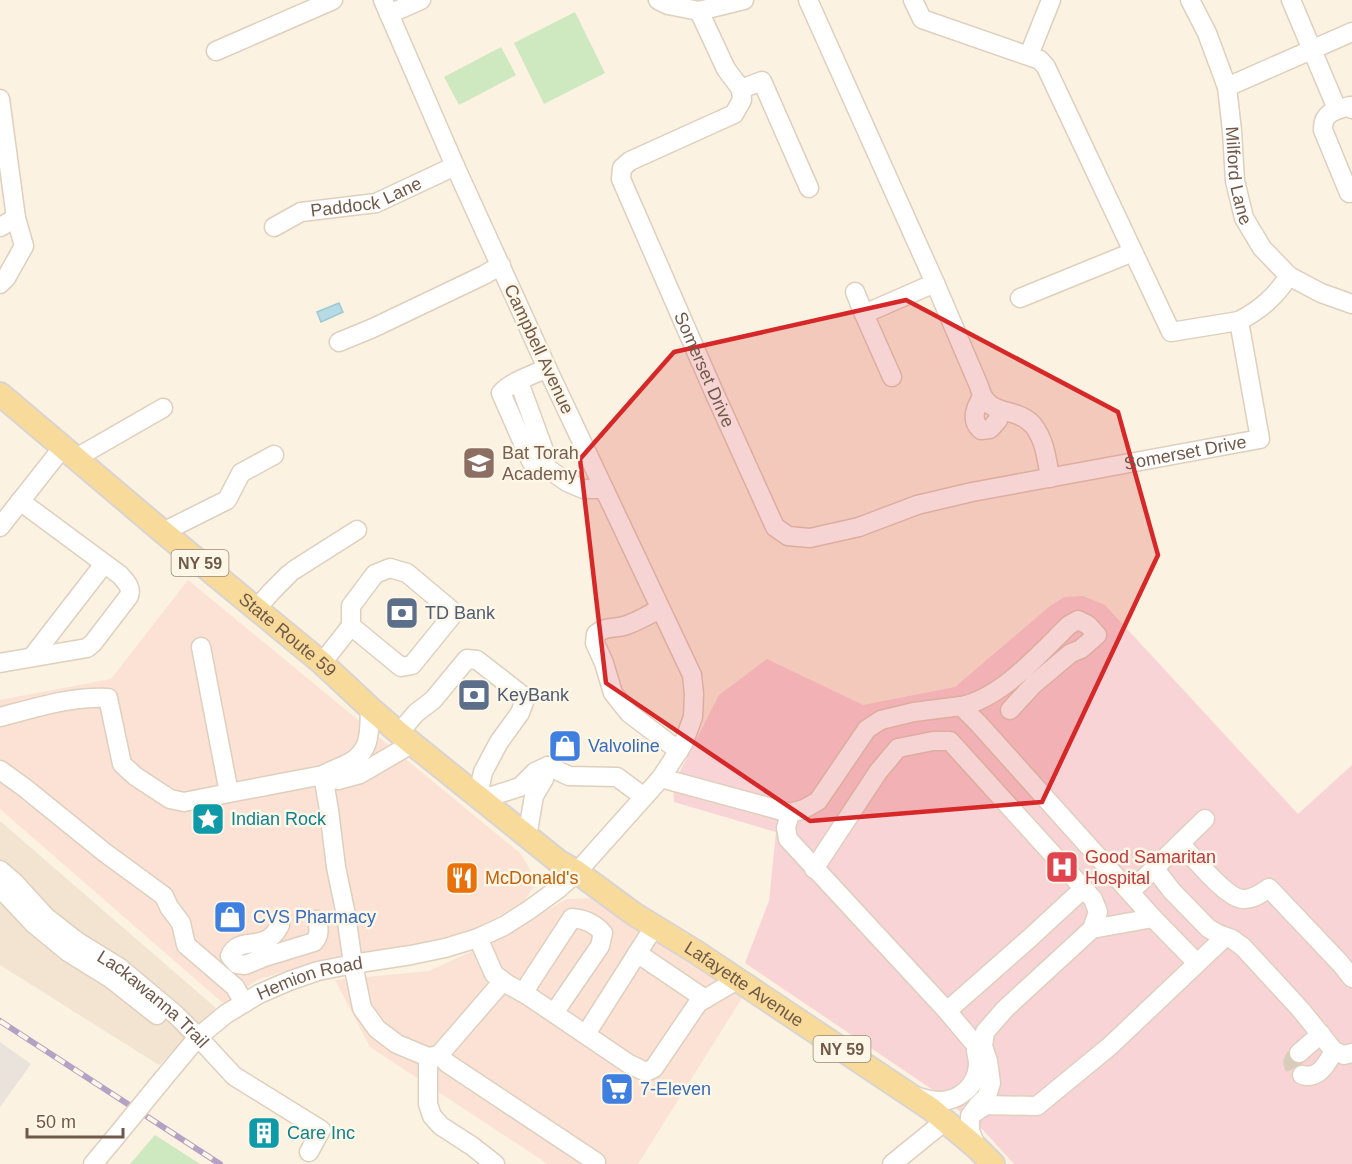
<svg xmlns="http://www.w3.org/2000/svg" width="1352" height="1164" font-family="Helvetica,sans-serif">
	<rect width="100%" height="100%" fill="#fbf2e1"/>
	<path fill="#f2e4d0" d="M0 821 217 1009 159 1065 0 965Z"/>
	<path fill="#fbe2d5" d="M188 580 521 854 537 882 523 903 475 929 404 948 324 959 257 980 224 1004 0 809V700L111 679Z
		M602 898 742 998 638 1164H548L370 1047 335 980 429 971 494 941 567 899Z"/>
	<path fill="#eae3dc" d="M0 1042 31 1064 0 1107Z"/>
	<path fill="#f9d4d7" d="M1083 596 1105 605 1298 814 1352 765V1164H1014L983 1130 936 1092 745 963 769 901 776 832 674 802 673 785 719 695 767 659 863 705 955 687 1050 606 1064 597Z"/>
	<path fill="#cee8c0" d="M575 12 605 73 544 104 514 43Z
		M501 47 516 75 459 105 444 77Z
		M155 1135 200 1164H130Z"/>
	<path fill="#b7dbe4" stroke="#9dc9d5" stroke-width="1.5" d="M339 303 343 312 321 322 317 312Z"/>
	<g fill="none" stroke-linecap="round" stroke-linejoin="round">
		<path stroke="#d8ccbb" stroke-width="18" stroke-dasharray="18 9" stroke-linecap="butt" d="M1299 1053 1294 1058 1292 1063 1295 1069 1302 1075"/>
		<g stroke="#dfcfbd" stroke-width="21">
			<g id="minor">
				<path d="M658 0 668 5 699 11 744 0"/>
				<path d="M808 0 935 283 979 386C987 419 1015 405 1033 425 1045 440 1047 460 1050 478"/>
				<path id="s1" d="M1190 0 1207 33 1227 87 1232 131 1235 181 1244 218 1262 248 1289 276 1321 293 1352 304"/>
				<path d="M1291 0 1337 109"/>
				<path id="s2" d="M699 11 726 69 741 89 742 100 734 114 630 161 622 168 621 179 713 390 775 527 788 536 810 538 859 527 917 505 972 492 1260 439 1239 321 1171 332 1046 67 1040 60 922 19 913 0"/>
				<path d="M389 14 421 0"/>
				<path d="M216 51 333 0"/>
				<path d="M1029 55 1051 0"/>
				<path d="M1227 87 1352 32"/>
				<path d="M741 89 762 81 809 188"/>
				<path d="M0 99 16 218 24 246 6 278 0 284"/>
				<path d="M1349 193 1323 130C1322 113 1335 110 1350 106L1352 109"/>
				<path d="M0 227 16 218"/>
				<path id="s3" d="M274 227 301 212 376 203 455 166"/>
				<path d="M855 292 864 314"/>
				<path d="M1020 298 1133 252"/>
				<path d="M1239 321C1261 309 1275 297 1289 276"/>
				<path d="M339 342 373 328 484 275 501 265"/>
				<path d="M892 377 864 314 935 283"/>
				<path d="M519 382 545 453 546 464 544 466 536 467 531 461 501 393C512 381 533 375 547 368"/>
				<path d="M982 397C975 408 970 420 981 430L990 429 998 420 999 410"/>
				<path d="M76 458 163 408"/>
				<path d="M544 466 567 482 583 489H604"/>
				<path d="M0 527 63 447"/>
				<path d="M163 532 227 500 241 473 274 455"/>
				<path d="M294 570 357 530"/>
				<path d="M256 609 272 591 289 574"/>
				<path d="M660 609C648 615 637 622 624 626 611 629 607 626 596 634L595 643 604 663 613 693 629 713 679 751"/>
				<path d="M32 657 104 564"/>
				<path d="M0 663 87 648 93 643 129 596C132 587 126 582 120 575L20 501"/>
				<path d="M322 663 351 626V606L375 574 390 568 407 573 450 609 451 617 412 665 401 667 351 626"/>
				<path d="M961 706C1002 698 1040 653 1069 625L1078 620 1088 625 1097 635 1081 649 1071 653 1034 684 1010 710"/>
				<path d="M0 717C35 708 72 696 108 698L122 764 135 776 170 799 184 802 229 793 201 647"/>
				<path d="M399 733 416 713 433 700 467 659 477 660 522 695 524 702 520 713 499 742 483 772 478 796"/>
				<path d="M548 766 569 776 617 777 644 797"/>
				<path d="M0 770 25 788 104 852 164 896 169 907 181 923 186 945 235 987 244 1003"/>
				<path d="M323 775 329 810 336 867 346 915 353 964 362 1008 377 1029 397 1044 428 1057 439 1055 503 981"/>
				<path d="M323 775 338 780 360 774 413 743"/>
				<path d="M661 778 790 813 804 809 818 801 867 729 881 720 914 712 961 706 978 723 1153 918 1197 963"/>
				<path d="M229 793 323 775C332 770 341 767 349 763 372 750 369 731 370 708"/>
				<path d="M482 799 520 787 535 772 548 766 544 779 534 796 527 837"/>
				<path d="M790 813 786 828 788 839 947 1011 974 1043 983 1046"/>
				<path d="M1180 843C1192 856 1227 899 1243 899 1253 900 1261 893 1269 888L1340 963 1352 978"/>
				<path d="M814 869 878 772 898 748 933 741H950L1093 899 1098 912 1092 929"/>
				<path d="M1155 869 1172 891 1208 928 1218 934 1232 939 1243 947 1301 1010 1334 1051 1344 1055 1352 1053"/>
				<path id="s4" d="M0 870 15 883 46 917 78 942 120 968 176 1015 198 1037 234 1076 321 1130 309 1152"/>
				<path d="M0 888 34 924 68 952 110 978 157 1015"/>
				<path d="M1130 892 1205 819"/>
				<path d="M280 925C277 931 273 937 266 940 254 946 236 940 230 956L237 964 245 965 265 957 314 942C320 935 319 929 317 920"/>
				<path d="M478 938 494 974 507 984 527 995 629 1064 646 1072 654 1068 698 1003 737 980"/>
				<path d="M637 953 705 999"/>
				<path d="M523 993 572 918C585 919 594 923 603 933L600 946 554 1013"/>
				<path d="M947 1011 1031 937 1083 889"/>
				<path d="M586 1034 654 927"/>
				<path d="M1299 1053 1321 1034"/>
				<path d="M439 1055 447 1063 596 1162"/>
				<path d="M428 1057V1104L432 1116 441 1126 472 1146 495 1164"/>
				<path d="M1302 1075C1319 1080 1327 1063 1334 1051"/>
				<path id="s5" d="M163 1079 198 1037 226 1014 259 994 289 981 318 971 353 964 411 955 445 948 478 938 504 926 529 910 558 889 577 872 661 778 683 744 693 717 694 694 692 675 547 368 455 166 383 0"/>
				<path d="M915 1096C922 1098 931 1101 939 1101 959 1101 977 1086 978 1065 978 1061 977 1055 976 1051"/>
				<path d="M974 1113 986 1105 1037 1106 1110 1046 1225 937"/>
				<path d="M977 1148 970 1131V1116L979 1104 987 1096 991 1083 988 1061 983 1046 985 1032 1005 1009 1092 929 1153 918"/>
				<path d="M93 1164 113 1140"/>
				<path d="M892 1164 945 1121"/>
			</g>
		</g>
		<g stroke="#dad4d0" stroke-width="26">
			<g id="major">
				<path id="s6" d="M0 394 163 532 322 663 370 708 399 733 558 861 577 872 634 914 696 952 931 1109 977 1148 993 1164"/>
			</g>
		</g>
		<use href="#minor" stroke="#fff" stroke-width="18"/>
		<use href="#major" stroke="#f8db9b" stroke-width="22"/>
		<g stroke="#b5a1c3" stroke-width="6">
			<path id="rail" d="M0 1021 220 1164"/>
		</g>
		<use href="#rail" stroke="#fef6e7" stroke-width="4" stroke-dasharray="11" stroke-linecap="butt"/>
		<g stroke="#dfcfbd" stroke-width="21" stroke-linecap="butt">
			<path id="minor-bridge" d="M113 1140 163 1079"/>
		</g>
		<use href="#minor-bridge" stroke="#fff" stroke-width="18"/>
	</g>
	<path fill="#d62828" fill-opacity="0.2" stroke="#d62828" stroke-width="4.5" stroke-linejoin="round" d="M906 300 1118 412 1158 555 1042 802 810 821 606 683 580 459 674 352Z"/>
	<defs>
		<g id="school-square" transform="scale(1.725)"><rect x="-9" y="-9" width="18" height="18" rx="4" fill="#8d6e63" stroke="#fef6e7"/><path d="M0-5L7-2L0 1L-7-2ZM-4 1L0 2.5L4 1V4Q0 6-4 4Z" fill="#fff"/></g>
		<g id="bank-square" transform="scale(1.725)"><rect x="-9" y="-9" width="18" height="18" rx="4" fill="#5c6f8a" stroke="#fef6e7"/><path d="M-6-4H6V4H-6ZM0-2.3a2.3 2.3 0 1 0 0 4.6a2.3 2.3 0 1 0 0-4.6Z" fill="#fff"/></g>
		<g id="shop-square" transform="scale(1.725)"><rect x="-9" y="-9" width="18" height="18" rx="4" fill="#3f7fe0" stroke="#fef6e7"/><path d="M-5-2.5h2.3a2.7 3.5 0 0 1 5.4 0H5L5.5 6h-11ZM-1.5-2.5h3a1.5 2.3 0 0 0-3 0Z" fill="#fff"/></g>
		<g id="sight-square" transform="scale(1.725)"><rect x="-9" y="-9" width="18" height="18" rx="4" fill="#0f9aa8" stroke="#fef6e7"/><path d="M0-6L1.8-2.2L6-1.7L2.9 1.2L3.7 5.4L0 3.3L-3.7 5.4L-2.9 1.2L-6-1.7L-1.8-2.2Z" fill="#fff"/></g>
		<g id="hospital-square" transform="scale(1.725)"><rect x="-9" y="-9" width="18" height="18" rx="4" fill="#e0444e" stroke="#fef6e7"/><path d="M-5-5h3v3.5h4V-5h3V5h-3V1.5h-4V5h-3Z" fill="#fff"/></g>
		<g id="restaurant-square" transform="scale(1.725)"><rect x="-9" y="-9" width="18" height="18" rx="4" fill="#e8710a" stroke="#fef6e7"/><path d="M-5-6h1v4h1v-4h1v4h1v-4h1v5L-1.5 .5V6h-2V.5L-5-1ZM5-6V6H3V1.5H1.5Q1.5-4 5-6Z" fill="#fff"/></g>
		<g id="supermarket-square" transform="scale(1.725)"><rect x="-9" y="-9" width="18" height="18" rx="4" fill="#3f7fe0" stroke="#fef6e7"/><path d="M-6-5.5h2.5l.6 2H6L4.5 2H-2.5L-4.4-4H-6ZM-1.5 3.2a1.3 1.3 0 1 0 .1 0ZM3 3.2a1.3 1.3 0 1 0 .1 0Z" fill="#fff"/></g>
		<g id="building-square" transform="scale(1.725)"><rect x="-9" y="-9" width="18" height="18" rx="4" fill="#0f9aa8" stroke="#fef6e7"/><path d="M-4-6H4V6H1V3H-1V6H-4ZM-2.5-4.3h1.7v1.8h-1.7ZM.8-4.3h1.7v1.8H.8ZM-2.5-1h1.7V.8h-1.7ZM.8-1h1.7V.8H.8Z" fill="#fff"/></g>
	</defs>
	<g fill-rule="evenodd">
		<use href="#school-square" x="479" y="463"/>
		<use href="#bank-square" x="402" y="613"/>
		<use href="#bank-square" x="474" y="695"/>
		<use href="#shop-square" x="565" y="746"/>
		<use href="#sight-square" x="208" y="819"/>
		<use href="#hospital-square" x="1062" y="867"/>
		<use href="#restaurant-square" x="462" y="878"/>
		<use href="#shop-square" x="230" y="917"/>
		<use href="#supermarket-square" x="617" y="1089"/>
		<use href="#building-square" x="264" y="1133"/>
	</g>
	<g text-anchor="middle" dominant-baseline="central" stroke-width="5" stroke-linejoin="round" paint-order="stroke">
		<g fill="#fef6e7" stroke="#9b8878" stroke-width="1.5">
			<rect x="171.5" y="550" width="57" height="26" rx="4.5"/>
			<rect x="813.5" y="1036" width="57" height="26" rx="4.5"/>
		</g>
		<g font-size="16" font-weight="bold" fill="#715949">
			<text x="200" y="563">NY 59</text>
			<text x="842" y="1049">NY 59</text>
		</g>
		<g font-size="18" fill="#715949" stroke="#fef6e7">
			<text stroke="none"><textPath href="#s1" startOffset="184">Milford Lane</textPath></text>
			<text stroke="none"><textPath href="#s3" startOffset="98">Paddock Lane</textPath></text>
			<text transform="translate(539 349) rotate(65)">Campbell Avenue</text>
			<text stroke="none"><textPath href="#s2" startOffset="460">Somerset Drive</textPath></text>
			<text stroke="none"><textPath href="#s2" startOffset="1056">Somerset Drive</textPath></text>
			<text stroke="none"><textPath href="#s6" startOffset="375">State Route 59</textPath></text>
			<text stroke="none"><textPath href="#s5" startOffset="183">Hemion Road</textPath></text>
			<text stroke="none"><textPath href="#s6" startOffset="951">Lafayette Avenue</textPath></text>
			<text stroke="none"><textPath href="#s4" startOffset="201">Lackawanna Trail</textPath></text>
		</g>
		<g font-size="18" fill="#785e54" stroke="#fef6e7" text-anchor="start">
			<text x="502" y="453">Bat Torah<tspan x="502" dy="21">Academy</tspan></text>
		</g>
		<g font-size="18" fill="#4e5e75" stroke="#fef6e7" text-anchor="start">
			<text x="425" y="613">TD Bank</text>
			<text x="497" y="695">KeyBank</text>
		</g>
		<g font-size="18" fill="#366cbe" stroke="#fef6e7" text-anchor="start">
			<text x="588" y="746">Valvoline</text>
			<text x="253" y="917">CVS Pharmacy</text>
			<text x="640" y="1089">7-Eleven</text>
		</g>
		<g font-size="18" fill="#0d838f" stroke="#fef6e7" text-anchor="start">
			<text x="231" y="819">Indian Rock</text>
			<text x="287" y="1133">Care Inc</text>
		</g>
		<g font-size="18" fill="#be3a42" stroke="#fef6e7" text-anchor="start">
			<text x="1085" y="857">Good Samaritan<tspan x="1085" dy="21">Hospital</tspan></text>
		</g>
		<g font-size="18" fill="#c56008" stroke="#fef6e7" text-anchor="start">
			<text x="485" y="878">McDonald's</text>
		</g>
	</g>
	<path d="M27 1128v9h96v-9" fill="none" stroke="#715949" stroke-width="3"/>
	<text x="36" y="1128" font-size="18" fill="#715949" stroke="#fef6e7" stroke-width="4.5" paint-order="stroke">50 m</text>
</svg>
